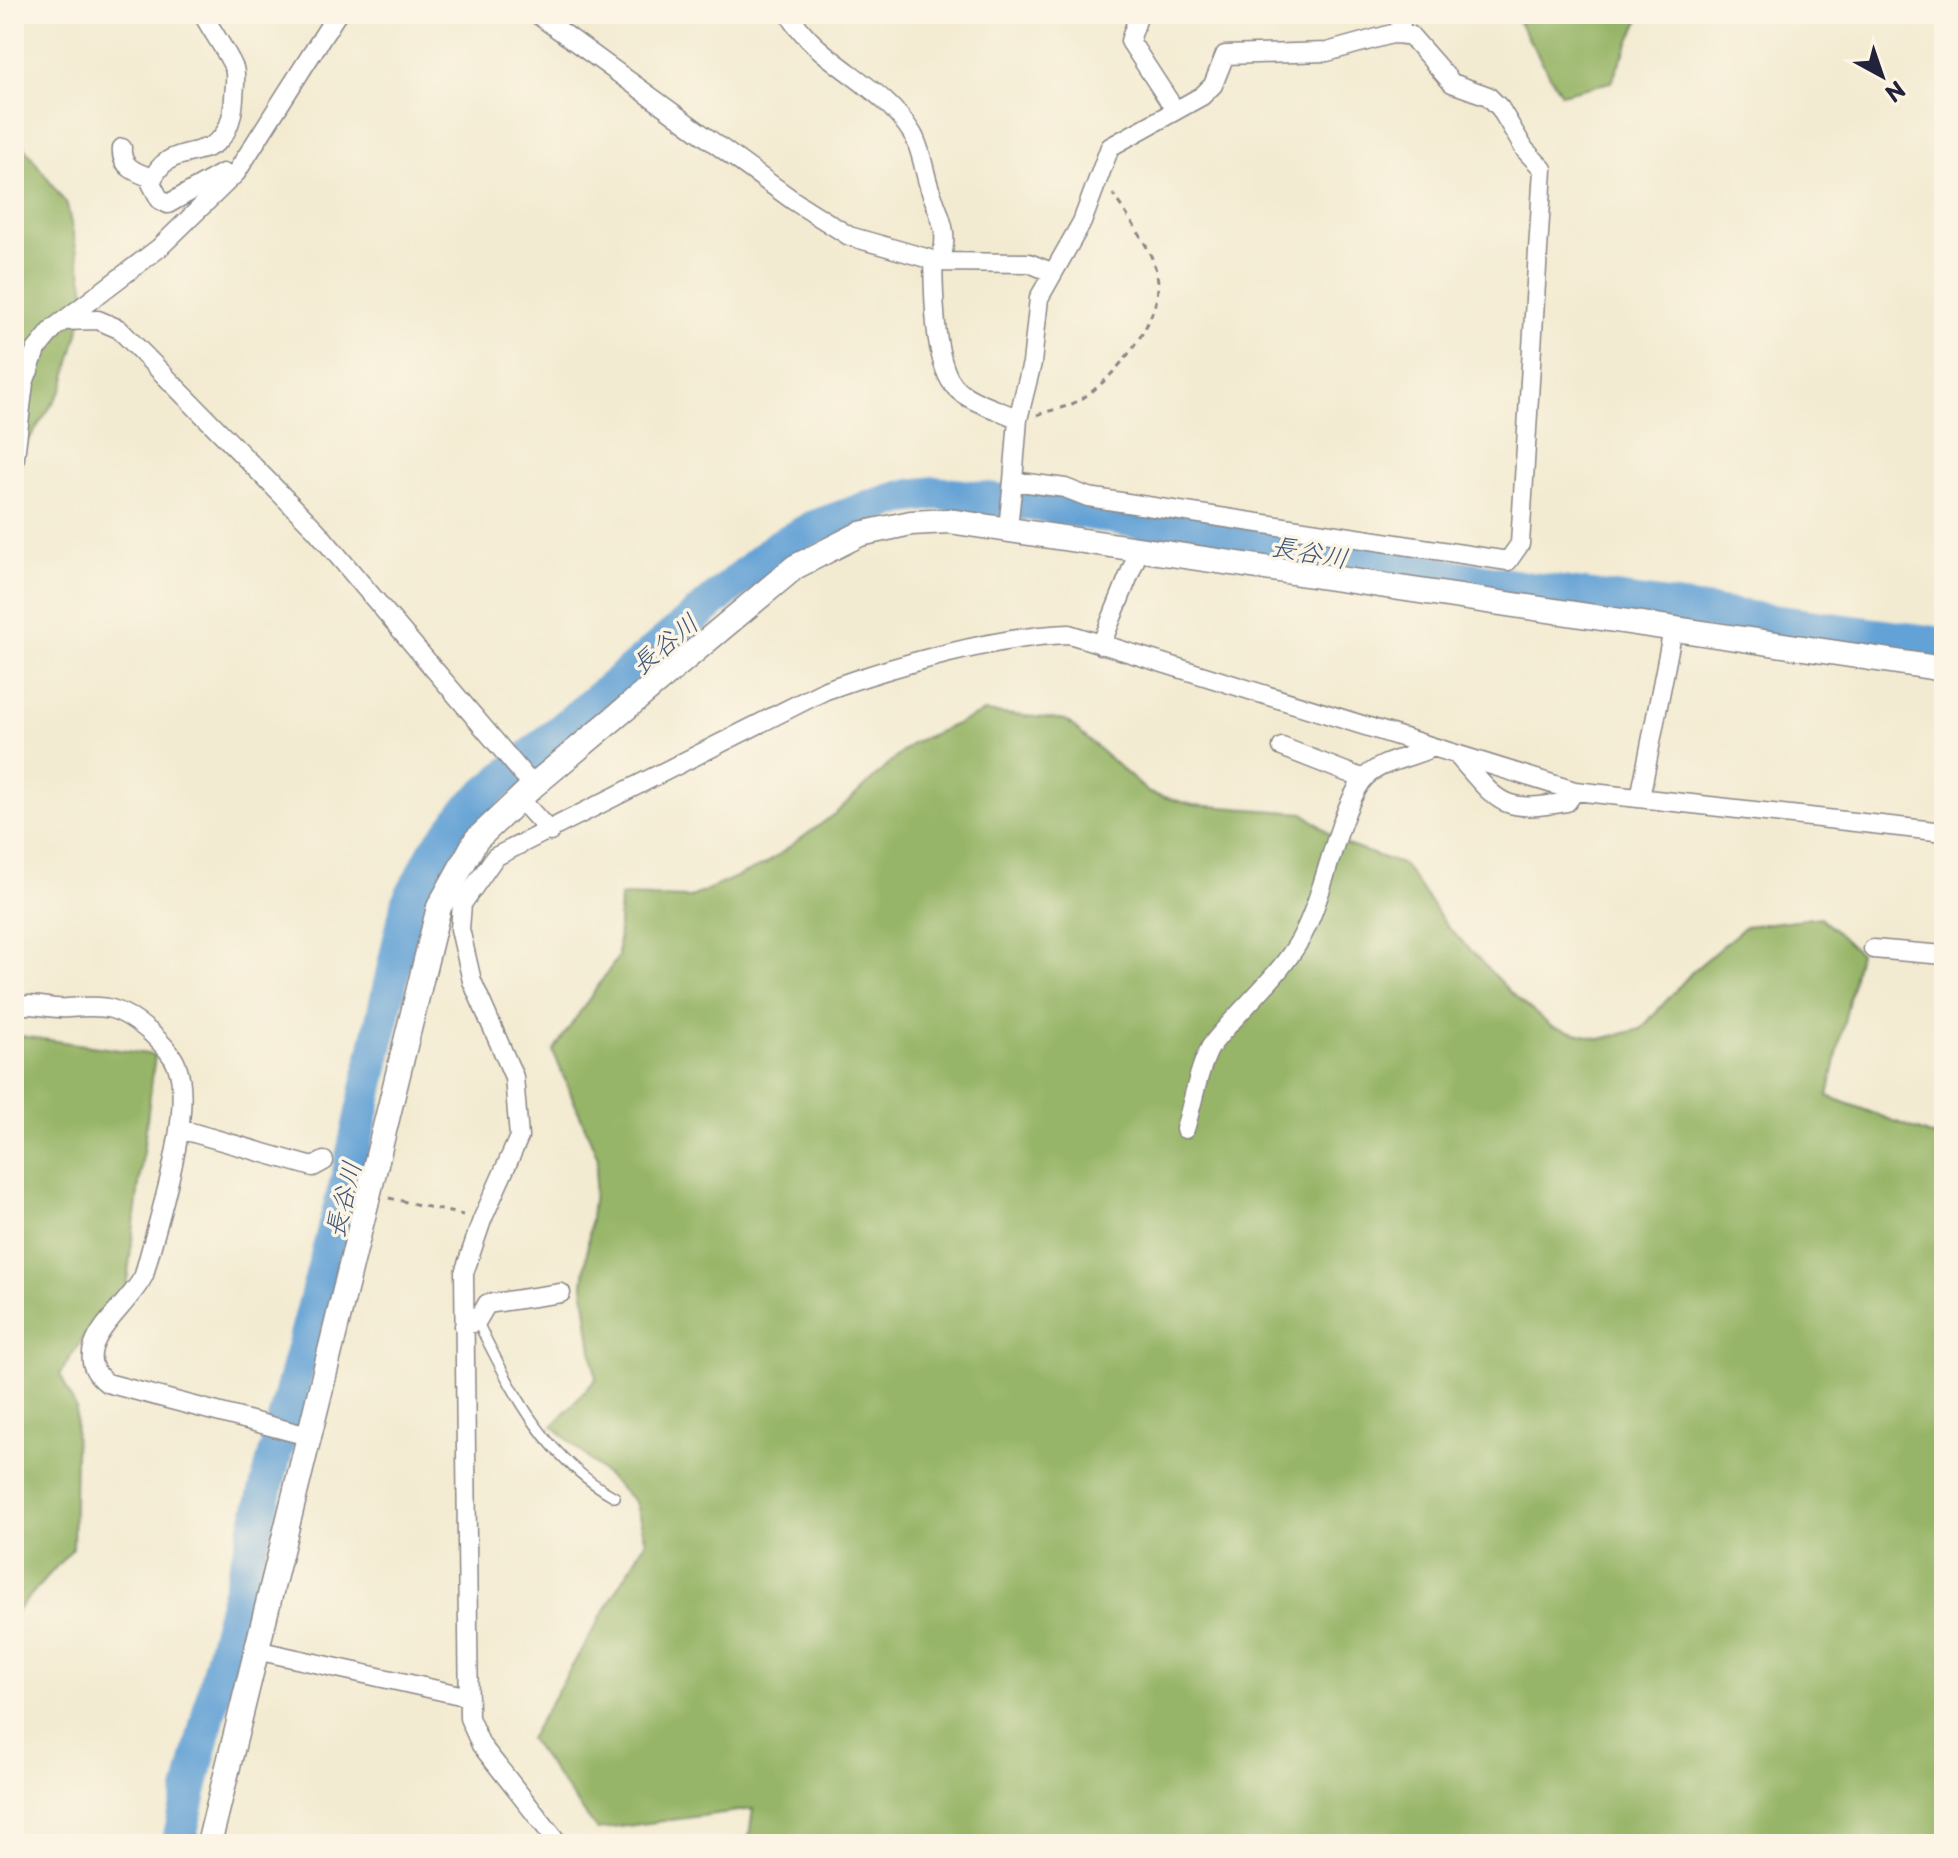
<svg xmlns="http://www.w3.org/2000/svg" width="1958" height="1858" font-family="'Playpen Sans','Klee One',sans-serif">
	<rect width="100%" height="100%" fill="#fcf5e5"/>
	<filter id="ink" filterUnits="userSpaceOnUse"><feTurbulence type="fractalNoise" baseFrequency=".0125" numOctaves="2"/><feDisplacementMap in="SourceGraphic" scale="16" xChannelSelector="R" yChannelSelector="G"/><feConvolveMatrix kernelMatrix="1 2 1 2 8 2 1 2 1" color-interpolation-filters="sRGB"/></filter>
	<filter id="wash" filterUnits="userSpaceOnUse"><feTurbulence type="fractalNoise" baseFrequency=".006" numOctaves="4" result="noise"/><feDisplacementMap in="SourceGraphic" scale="32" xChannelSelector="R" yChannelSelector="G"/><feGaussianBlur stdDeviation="1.8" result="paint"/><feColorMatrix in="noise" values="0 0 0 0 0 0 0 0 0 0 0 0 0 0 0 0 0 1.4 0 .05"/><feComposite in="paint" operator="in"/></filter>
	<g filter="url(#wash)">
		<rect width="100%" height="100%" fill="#f3ebd1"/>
		<path fill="#97b567" stroke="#5c6c51" stroke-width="2" d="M1514 14H1642L1611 82 1561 94Z
			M14 133 67 205 87 300 63 388 14 462Z
			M984 712 1066 720 1149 793 1193 805 1304 813 1341 843 1404 865 1447 926 1511 993 1552 1027 1601 1039 1641 1029 1692 972 1746 926 1820 917 1859 953 1828 1096 1944 1140V1844H748L753 1809 597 1830 529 1739 646 1541 635 1502 553 1426 596 1379 583 1285 598 1158 553 1051 618 957 620 896 689 898 766 864 836 813 912 743Z
			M14 1035 155 1055 126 1289 86 1333 60 1374 76 1409 73 1548 14 1614Z"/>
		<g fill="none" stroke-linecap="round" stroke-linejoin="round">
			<path stroke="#64a2d6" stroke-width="34" d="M178 1844 223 1653 348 1176 408 902 435 851 470 807 777 547 814 527 867 508 903 497 936 493 1047 506 1525 588 1944 644"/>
		</g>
	</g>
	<g filter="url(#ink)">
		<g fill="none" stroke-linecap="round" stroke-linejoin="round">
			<g stroke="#8a8686" stroke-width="12">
				<path id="service" d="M477 1321C513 1392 544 1458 615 1497"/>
			</g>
			<g stroke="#8a8686" stroke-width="21">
				<path id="minor" d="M203 14C212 32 226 50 234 68 237 77 234 90 234 99 228 178 170 130 151 183L160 200 168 204 223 173 231 178
					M537 14 794 201 849 236 940 262 1029 263 1051 272
					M789 14C820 65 880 82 912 133 922 149 924 174 931 192 941 219 950 234 940 262
					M1139 14 1130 41 1175 110
					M1398 14 1403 35
					M122 148C120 167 137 173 152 178
					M933 260C934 291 933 365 956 388 969 402 1000 410 1018 419
					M63 321 98 320 119 329 316 530 533 786
					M14 352 29 371
					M14 465 24 383 36 350 54 328 159 248 236 173 337 14
					M1008 528 1013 481 1065 488 1088 497 1508 561 1520 544 1543 169 1525 150 1500 108 1488 96 1452 83 1410 35 1392 34 1327 52 1225 55 1213 85 1202 96 1110 147 1082 222 1039 298 1032 363 1018 419 1013 481
					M1101 645 1140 548
					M1282 747 1364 779
					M1457 755C1499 803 1501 814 1567 802L1575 791
					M1640 798 1673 629
					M520 799 550 832
					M1873 949 1944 955
					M14 1007C32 1001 50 1010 68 1008 108 1005 119 1006 151 1033 161 1043 172 1053 177 1066 195 1112 156 1226 144 1275 129 1308 62 1349 107 1383L308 1436
					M180 1129 313 1167 324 1161
					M1185 1129C1192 1107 1200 1059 1214 1042 1241 1008 1277 979 1300 940 1326 893 1335 820 1362 781 1377 761 1412 758 1433 747
					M464 1326 477 1321 487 1304 561 1293
					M256 1650 469 1697
					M559 1844 481 1745 469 1718 464 1273 482 1220 519 1137 514 1077 472 981 460 929 462 904 495 857 826 690C893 666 998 636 1069 634L1575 791 1944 832"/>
			</g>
			<g stroke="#8a8686" stroke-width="27">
				<path id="tertiary" d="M209 1844 439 907 476 840 533 786 795 567 860 534 911 523 949 521 1944 669"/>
			</g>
			<path stroke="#8a8686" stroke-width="3" stroke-dasharray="6 6" stroke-linecap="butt" d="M1037 415C1050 410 1066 408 1078 401 1113 381 1166 317 1157 275 1151 245 1129 220 1113 194
				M389 1198 463 1215"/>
			<use href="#service" stroke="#fff" stroke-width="9"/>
			<use href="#minor" stroke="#fff" stroke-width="18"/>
			<use href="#tertiary" stroke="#fff" stroke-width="24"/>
		</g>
	</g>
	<g text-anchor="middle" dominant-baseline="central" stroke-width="7" stroke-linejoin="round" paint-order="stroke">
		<g font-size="26" font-style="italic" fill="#3c5579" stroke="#fcf5e5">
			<text transform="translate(1310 551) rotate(10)">長谷川</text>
			<text transform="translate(664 643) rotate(-40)">長谷川</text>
			<text transform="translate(342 1199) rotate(-76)">長谷川</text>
		</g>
	</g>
	<rect width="1958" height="1858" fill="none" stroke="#fcf5e5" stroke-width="48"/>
	<g transform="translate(1882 76) rotate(140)" stroke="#fcf5e5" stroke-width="6" paint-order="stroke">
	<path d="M0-6L14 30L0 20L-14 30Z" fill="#22223b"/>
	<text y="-12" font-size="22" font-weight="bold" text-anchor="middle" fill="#22223b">N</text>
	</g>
</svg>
